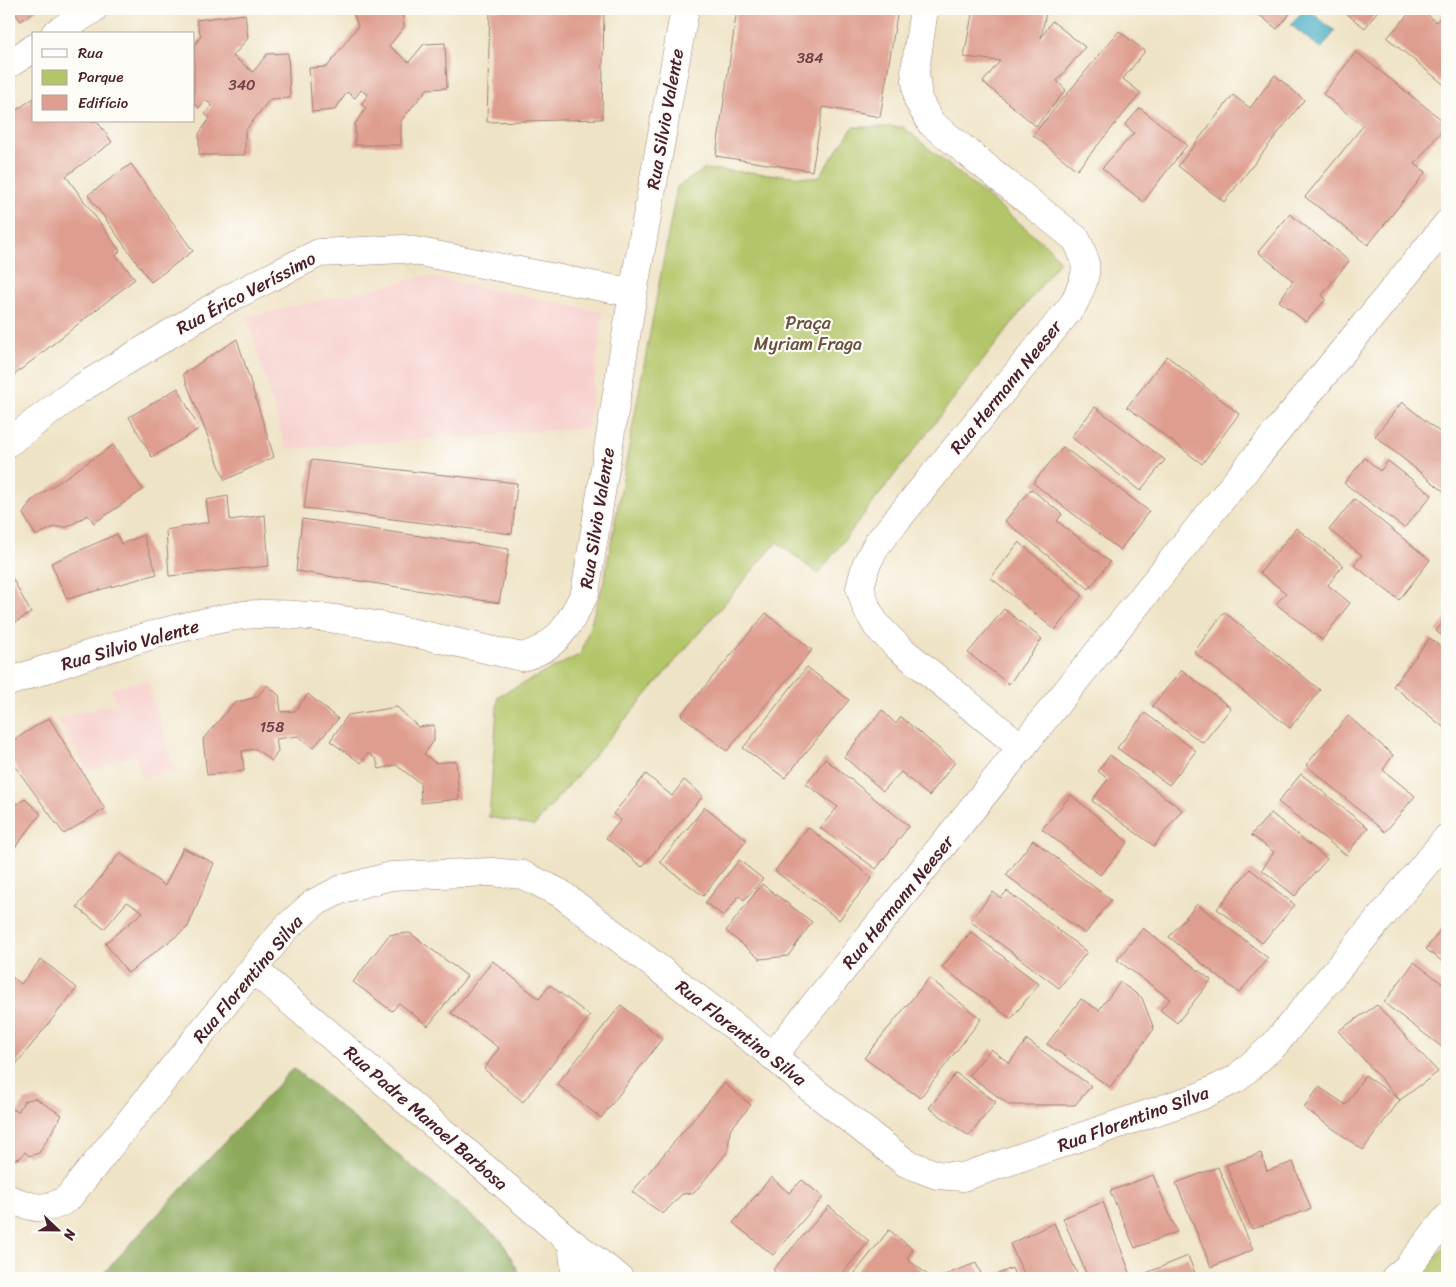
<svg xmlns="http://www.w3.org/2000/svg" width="1456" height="1287" font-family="Sriracha,sans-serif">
	<rect width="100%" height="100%" fill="#fdfcf7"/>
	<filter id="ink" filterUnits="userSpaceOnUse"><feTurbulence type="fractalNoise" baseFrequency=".02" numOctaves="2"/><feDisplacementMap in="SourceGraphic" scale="10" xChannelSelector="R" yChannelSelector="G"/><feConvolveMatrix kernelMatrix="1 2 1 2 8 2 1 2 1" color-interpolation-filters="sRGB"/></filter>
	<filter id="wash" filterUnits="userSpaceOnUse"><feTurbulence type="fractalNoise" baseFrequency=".0096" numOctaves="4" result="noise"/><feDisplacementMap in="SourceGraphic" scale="20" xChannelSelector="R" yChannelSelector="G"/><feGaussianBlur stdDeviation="1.12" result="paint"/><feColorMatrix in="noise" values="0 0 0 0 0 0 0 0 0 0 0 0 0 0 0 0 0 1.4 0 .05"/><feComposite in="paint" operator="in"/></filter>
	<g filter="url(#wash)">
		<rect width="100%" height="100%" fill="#efe3c5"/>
		<path fill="#f7d0cd" d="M427 276 603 312 588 428 286 449 247 317Z
			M147 680 175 770 142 779 135 756 88 771 58 718 116 704 111 688Z"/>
		<path fill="#b2c568" stroke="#7e724a" d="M853 127H903L1047 246 1060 261 818 574 777 542 534 826 489 817 498 696 581 654 604 581 677 187 705 169 818 178Z
			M1447 1244V1278H1418Z"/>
		<path fill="#8daa5c" stroke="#6c6444" d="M293 1068 502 1241 522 1278H99Z"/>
		<path fill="#46afc5" stroke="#486778" d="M1304 9H1307L1335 31 1321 49 1291 25Z"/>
		<g id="blocks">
			<path fill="#de9d8e" d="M12 9H38L21 21Z
				M363 9H402L404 27 389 46 409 62 424 44 445 43 447 88 427 89 401 121V145H355V124L366 108 361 104 368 95 361 90 355 98 347 92 335 110 312 112 309 68 327 67 358 26 352 10Z
				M506 9H604L602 119 487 122 490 10Z
				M737 9H898L880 117 823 107 812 171 716 156Z
				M973 9H1023L1046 12 1041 38 1052 21 1085 47 1057 81 1066 90 1036 126 983 82 1000 61 964 57Z
				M1252 9H1294L1277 29Z
				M1340 9H1379L1365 28Z
				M1413 9H1421L1436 22 1447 10V87L1387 38Z
				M245 14 248 38 233 56 253 72 267 54 288 53 290 98 270 99 245 131V155H199V134L210 118 205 114 212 105 205 100 199 108 194 104V46L201 36 196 20Z
				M1119 31 1145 51 1123 79 1141 93 1077 170 1033 135Z
				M1356 52 1447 124 1415 164 1426 172 1368 245 1305 197 1363 126 1323 94Z
				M1275 75 1304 100 1224 202 1178 166 1233 95 1250 108Z
				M34 98V121H97L112 142 66 176 120 251 116 255 135 279 9 379V115Z
				M1140 108 1187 145 1143 202 1102 168 1134 133 1125 125Z
				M131 164 193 251 151 282 88 195Z
				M1290 214 1349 261 1322 295 1326 299 1306 322 1279 301 1293 281 1258 252Z
				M237 339 274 457 225 480 183 374Z
				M1167 356 1239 414 1202 464 1127 407Z
				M178 388 199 429 152 457 129 417Z
				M1402 402 1447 438V494L1375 436Z
				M1095 407 1165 460 1140 491 1071 437Z
				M113 445 143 490 94 523 88 515 67 527H54L36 536 23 514 31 501Z
				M1063 447 1149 511 1120 550 1033 483Z
				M1365 458 1380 471 1388 461 1432 495 1404 528 1344 483Z
				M311 460 517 483 512 534 304 508Z
				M1031 489 1062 514 1057 521 1110 562 1089 589 1005 521Z
				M228 496 230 520 265 515 269 566 169 576 166 530 209 522 206 500Z
				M1354 499 1430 560 1399 600 1354 565 1362 555 1329 530Z
				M302 519 509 549 499 603 296 571Z
				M1296 528 1343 565 1328 585 1350 603 1322 640 1276 604 1286 593 1260 573Z
				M117 534 121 544 143 535 157 574 67 599 51 563Z
				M1019 542 1082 595 1055 630 991 578Z
				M9 572 31 613 9 626Z
				M1004 609 1042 639 1009 684 968 653Z
				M1224 612 1320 690 1290 728 1194 652Z
				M766 613 812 650 727 751 681 715Z
				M1447 617V640L1436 631Z
				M1430 638 1447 652V730L1393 686Z
				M807 667 849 700 785 778 743 748Z
				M1182 670 1231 708 1203 743 1152 706Z
				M267 685 279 695 281 712 295 711 308 694 338 719 313 748 298 736 276 739 278 751 272 761 256 749 242 751 244 771 207 775 203 739 234 703 257 697Z
				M397 707 418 727 434 725V741L424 754 435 763 456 761 459 799 421 803 420 783 396 765 379 769 376 759 368 753 361 763 330 741 348 715Z
				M882 710 896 724 901 717 955 762 929 796 901 772 883 791 844 757Z
				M1145 713 1196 751 1169 785 1117 748Z
				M1348 716 1393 755 1383 770 1415 796 1385 832 1306 765Z
				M49 718 105 809 64 834 9 758V743Z
				M1110 755 1182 810 1154 846 1092 801 1108 779 1098 771Z
				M825 759 909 826 876 869 820 828 838 807 806 784Z
				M646 774 672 796 684 780 703 796 642 867 606 838 621 820 613 814Z
				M1301 774 1368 828 1346 855 1278 802Z
				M1071 795 1128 842 1100 875 1042 829Z
				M9 796 17 804 25 799 41 814 9 855Z
				M705 807 747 840 703 896 660 862Z
				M1271 813 1327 859 1295 896 1262 870 1274 852 1251 835Z
				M808 827 872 878 839 920 775 871Z
				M1033 840 1111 900 1085 934 1006 875Z
				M183 848 214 863 188 927 128 973 105 943 143 912 127 902 104 929 77 907 120 853 165 886Z
				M739 860 763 879 744 900 739 896 724 916 705 903Z
				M1250 869 1295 905 1262 943 1217 909Z
				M762 884 812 922 788 956 760 959 726 931Z
				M1007 891 1087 952 1059 988 970 921 993 892 1001 898Z
				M1197 904 1268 958 1239 993 1169 937Z
				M1447 921V965L1426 949Z
				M1143 928 1211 980 1177 1023 1160 1010 1170 999 1117 960Z
				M971 932 1039 984 1011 1019 942 967Z
				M410 933 467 976 428 1026 399 1003 392 1011 353 982 389 935Z
				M41 959 77 988 13 1068 9 1064V975L21 984Z
				M493 961 539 999 550 985 590 1016 523 1102 484 1069 499 1048 451 1013Z
				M1414 962 1447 987V1051L1384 1003Z
				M929 978 981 1019 920 1098 864 1058Z
				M1120 982 1142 998 1154 1029 1110 1087 1047 1044 1081 999 1099 1010Z
				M621 1005 662 1039 601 1118 557 1084Z
				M1377 1005 1438 1072 1400 1100 1338 1031Z
				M1027 1040 1091 1086 1075 1105H1009L969 1075 991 1049 1009 1063Z
				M956 1073 996 1102 969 1136 929 1108Z
				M1365 1075 1400 1100 1363 1150 1304 1108 1319 1087 1346 1105Z
				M724 1083 751 1105 730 1130 728 1151 694 1193 682 1194 663 1214 632 1192Z
				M35 1098 62 1115 39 1153 29 1156 25 1152 20 1158 9 1161V1107L18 1112 24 1101Z
				M1261 1153 1267 1171 1293 1162 1311 1209 1252 1229 1226 1165Z
				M1218 1167 1253 1250 1211 1267 1176 1183Z
				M1153 1175 1177 1232 1135 1248 1110 1191Z
				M771 1177 789 1193 802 1180 823 1197 773 1255 733 1223Z
				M1103 1202 1132 1278H1088L1063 1218Z
				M829 1206 869 1241 839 1278H782L773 1270Z
				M1054 1223 1078 1275 1071 1278H1026L1010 1244Z
				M889 1230 913 1249 907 1259 932 1278H851Z
				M1188 1256 1197 1278H1146L1144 1274Z
				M976 1263 983 1278H937Z
				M1012 1268 1016 1278H989Z"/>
		</g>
	</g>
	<g filter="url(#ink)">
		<use href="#blocks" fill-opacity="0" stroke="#9c8178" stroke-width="1"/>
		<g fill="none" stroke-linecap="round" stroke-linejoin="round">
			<g stroke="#9c8178" stroke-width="29">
				<path id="street" d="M924 9 915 71 918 100 931 123 1076 239C1091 268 1087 275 1073 305L877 544 866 565 860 588 867 609 877 626 898 647 1022 748
					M55 34 93 9
					M9 64 34 48
					M9 442 78 390 224 301 319 253 404 249 633 293
					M9 682C70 661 130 639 193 625 215 620 238 614 261 614 348 613 436 639 522 657 558 648 569 624 585 593L633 293 685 9
					M253 969 572 1243 576 1278
					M773 1056 1203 522 1447 224
					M9 1199C32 1208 47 1213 68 1198L285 929 314 903 342 889 391 876 492 872 523 875 560 893 773 1056 810 1088 906 1163 937 1175 963 1177 1201 1096 1236 1079 1274 1045 1447 838
					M572 1243 619 1278
					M1395 1278 1407 1268 1447 1218"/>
			</g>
			<use href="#street" stroke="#fff" stroke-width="28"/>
		</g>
	</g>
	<g text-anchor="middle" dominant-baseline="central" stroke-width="4.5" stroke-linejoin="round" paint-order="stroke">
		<g font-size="15" fill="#6f3e44">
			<text x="810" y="58">384</text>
			<text x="242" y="85">340</text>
			<text x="272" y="727">158</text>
		</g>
		<g font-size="18" fill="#4a1f2b" stroke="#fdfcf7">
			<text transform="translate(665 119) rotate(-80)">Rua Silvio Valente</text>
			<text transform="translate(246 293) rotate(-28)">Rua Érico Veríssimo</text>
			<text transform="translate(1006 387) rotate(-51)">Rua Hermann Neeser</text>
			<text transform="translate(597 518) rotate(-81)">Rua Silvio Valente</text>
			<text transform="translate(130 645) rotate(-16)">Rua Silvio Valente</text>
			<text transform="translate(898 902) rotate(-51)">Rua Hermann Neeser</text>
			<text transform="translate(248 979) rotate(-50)">Rua Florentino Silva</text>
			<text transform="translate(741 1033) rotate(38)">Rua Florentino Silva</text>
			<text transform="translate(426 1118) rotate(41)">Rua Padre Manoel Barbosa</text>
			<text transform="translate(1133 1119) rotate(-20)">Rua Florentino Silva</text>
		</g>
		<g font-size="18" fill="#69513d" stroke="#fdfcf7">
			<text x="808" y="323">Praça<tspan x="808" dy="21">Myriam Fraga</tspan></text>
		</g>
	</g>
	<rect width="1456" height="1287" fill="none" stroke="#fdfcf7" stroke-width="30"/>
	<rect x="32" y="32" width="162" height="90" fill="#fdfcf7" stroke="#b5a4a5"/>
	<rect x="42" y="49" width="25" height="8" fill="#ffffff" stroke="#b5a4a5"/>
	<text x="78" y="58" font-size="15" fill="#4a1f2b">Rua</text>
	<rect x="42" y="70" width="25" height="15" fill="#b2c568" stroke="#b5a4a5"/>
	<text x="78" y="82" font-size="15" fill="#4a1f2b">Parque</text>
	<rect x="42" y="95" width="25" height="15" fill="#de9d8e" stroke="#b5a4a5"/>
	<text x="78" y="108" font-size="15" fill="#4a1f2b">Edifício</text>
	<g transform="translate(58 1230) rotate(112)" stroke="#fdfcf7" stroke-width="4" paint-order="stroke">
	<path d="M0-4L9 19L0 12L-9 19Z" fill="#4a1f2b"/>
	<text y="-8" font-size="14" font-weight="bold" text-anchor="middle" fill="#4a1f2b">N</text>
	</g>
</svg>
